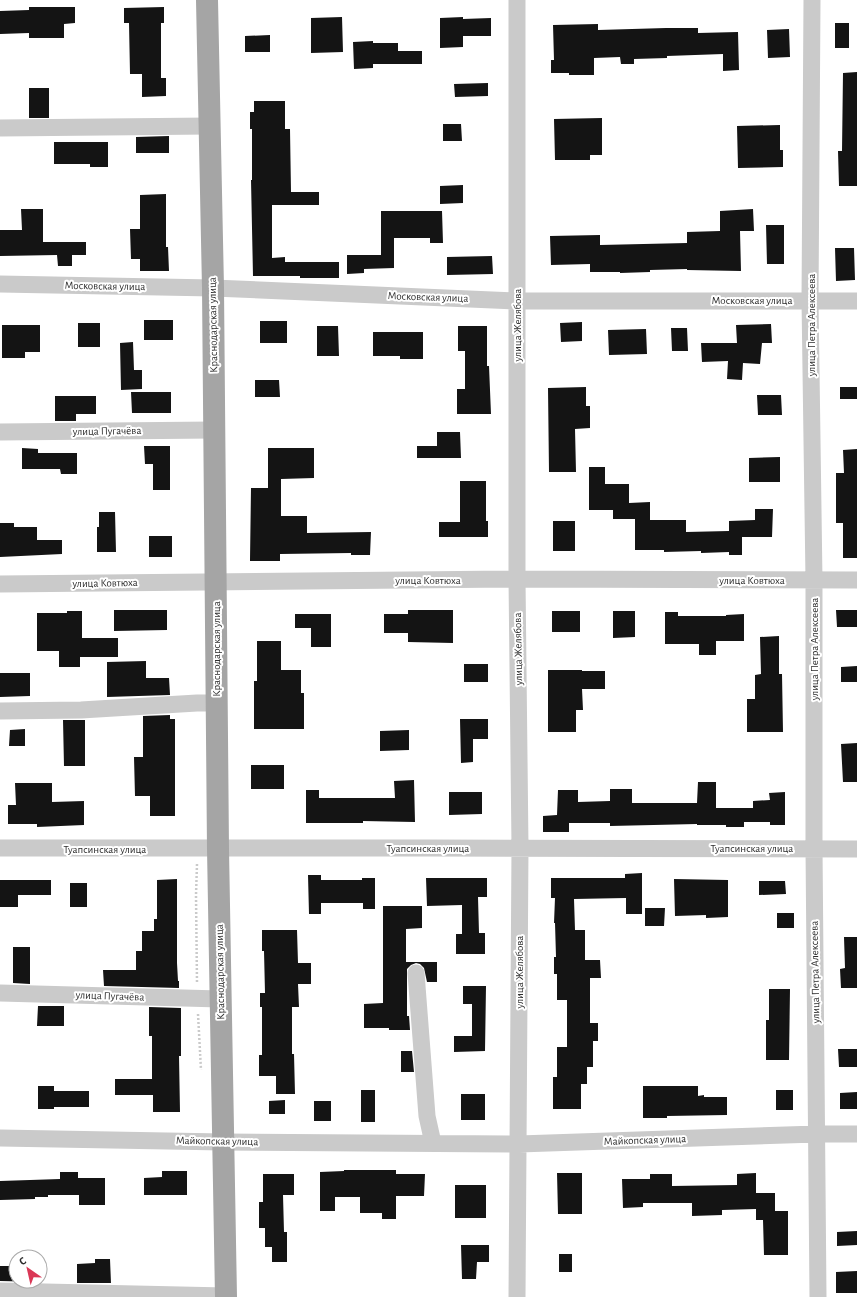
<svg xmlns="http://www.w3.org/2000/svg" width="857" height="1297" font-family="'Alegreya Sans',sans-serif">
	<rect width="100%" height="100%" fill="#fff"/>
	<path fill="#141414" d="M29 7H75V23L64 24V38H29V33L0 34V11L29 10Z
		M164 7V23H161V78H166V96L142 97V74H130L129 23H124V8Z
		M342 17 343 52 311 53V18Z
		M463 17V19L491 18V36H463V47L440 48V18Z
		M835 23H849V48H835Z
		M598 24V30L666 28H698V33L738 32 739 70 723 71V54L667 56V58L634 59V64H621L620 57 594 58V75H569V73H551V60H554L553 25Z
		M789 29 790 57 768 58 767 30Z
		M270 35V52H245V36Z
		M373 41V43H398V51H422V64H373V68L354 69 353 42Z
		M857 72V186H839L838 151H842L843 73Z
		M488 83V96L455 97 454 84Z
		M29 88H49V118H29Z
		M254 101H285V129H290L291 192H319V205H272V258L285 257V262H339V278H300V276H253L251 180H252V129H250V112H254Z
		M602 118V155H590V160H555L554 119Z
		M443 124H461L462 141H443Z
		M780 125V150H783V167L738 168 737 126Z
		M169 136V153H136V137Z
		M54 142H108V167H90V164H54Z
		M463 185V203L440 204V186Z
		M166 194V247H168L169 271H140V259H131L130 229H140V195Z
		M21 209H43V242H86V255H72V266H58L57 255 0 256V230H22Z
		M753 209 754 231H740L741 271 687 270V269L650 270V272L620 273V272H590V264L551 265 550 236 600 235V245L687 243V232L720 231V211Z
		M381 211H442L443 243H430V238H394V268L364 269V273L347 274V255H381Z
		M766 225H784V264H767Z
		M835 248H854L855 280 836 281Z
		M492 256 493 274 447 275V257Z
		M144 320H173V340H144Z
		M260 321H287V343H260Z
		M582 322V341L561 342 560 323Z
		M78 323H100V347H78Z
		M771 324 772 343H762L760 364 743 363 742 380 727 379 728 361 702 362 701 343H737L736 325Z
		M2 325H40V352H25V358H2Z
		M317 326H338L339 356H317Z
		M458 326H487V366H489L491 414H457V389H465V351H458Z
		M671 328H687L688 351H672Z
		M646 329 647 354 609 355 608 330Z
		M373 332H423V359H400V356H373Z
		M133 342 134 370H142V389L121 390 120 343Z
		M255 380H279L280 397H255Z
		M586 387V406H590V428L575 429 576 472H549L548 388Z
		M840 387H857V399H840Z
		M131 392H171V413H132Z
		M757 395H781L782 415H758Z
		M55 396H96V414H76V421H55Z
		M437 432H460L461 458H417V446H437Z
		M144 446H170V490H153V464H145Z
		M22 448 38 449V453H77V474H61L60 469H22Z
		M268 448H314V478L281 479V516H307V533L371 532 370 555H351V553L280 554V561H250L251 488H268Z
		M857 449V558H843V523H836V473H844L843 450Z
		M780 457V482H749V458Z
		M589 467H605V484H629V503L650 502V520H686V532L729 531V521L755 520V509H773L772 537H742V555H729V552L701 553V551L664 552V550H635V519H613V510H589Z
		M460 481H486V521H488V537H439V522H460Z
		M99 512H115L116 552H97V527H99Z
		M553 521H575V551H553Z
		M0 523H14V527H37V540H62V554L0 557Z
		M149 536H172V557H149Z
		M114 610H167V630L114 631Z
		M408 610H453V643L408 642V633H384V614H408Z
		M836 610H857V627H837Z
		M67 611H82V638H118V657H80V667H59V651H37V613H67Z
		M552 611H580V632H552Z
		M613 611H635V637L613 638Z
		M665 612H678V616H726V615L744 614V641H716V655H699V644H665Z
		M295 614H331V647H311V628H295Z
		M779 636V674H782L783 732H747V699H755V675L761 674 760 637Z
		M257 641H281V670H301V693H304V729H254V681H257Z
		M146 661V678H169L170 695 107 697V662Z
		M464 664H488V682H464Z
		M857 666V682H841V667Z
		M548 670H582V671H605V689H582L583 710H576V732H548Z
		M0 673H30V696L0 697Z
		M170 715V719H175V816H150V796H135L134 757H143V716Z
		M460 719H488V739H473V762L461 763Z
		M63 720H85V766H64Z
		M25 729V746H9L10 730Z
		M409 730V750L380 751V731Z
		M857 743V782H843L841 744Z
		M251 765H284V789H251Z
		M414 780 415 822 363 821V823H306V790H319V798H395L394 781Z
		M698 782H716V808H753V801L770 800 769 793 785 792V825H770V822H744V827H726V825H697V824L610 826V823H569V832H543V816L557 815 558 790H578V802L610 801V789H632V803H697Z
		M15 783H52V802L84 801V825L37 827V824H8V805H16Z
		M449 792H482V814L449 815Z
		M642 873V914H626V898L574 899 575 930H585V960H600L601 978H590V1023H598V1041H593V1067H587V1084H581V1109H553V1077H557V1047H567V1000H557V974H554V957H556L555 923H554L555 898H551V878H625V874Z
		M308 875H321V880H362V878H375V909H363V903H321V914H309Z
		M426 878H487V897H478L479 933H485V954H456V934H462V905L427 906Z
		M177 879V963L178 981H179V988L104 986 103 970H136V951H142V931H154V919H157V880Z
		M674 879 728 880V917L706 918V915L675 916Z
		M0 880H51V895H18V907H0Z
		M759 881H785L786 894 759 895Z
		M70 883H87V907H70Z
		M383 906H422V928L406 929V962H437V982H427L424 968 420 964 416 963 411 965 407 969V1016H409L410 1030H389V1028H364V1004L383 1003Z
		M645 908H665L664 926H645Z
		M777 913H794V928H777Z
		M262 930H297L298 963H311V984H298L299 1007H292V1054H294L295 1094H276V1076H259V1055H262V1007H260V993H265L264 951H262Z
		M844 937H857V988H841L840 969 845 968Z
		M13 947H30V984L13 983Z
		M463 986H486L485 1051 454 1052V1036H472V1004H463Z
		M769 989H790L789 1060H766V1020H769Z
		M38 1006H64V1026H37Z
		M149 1007 181 1008V1056H179L180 1112H153V1095H115V1079H152V1036H149Z
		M838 1049H857V1067H839Z
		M401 1051H412L414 1072H401Z
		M38 1086H54V1091H89V1107H54V1109H38Z
		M643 1086H698V1096L704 1095V1097H727V1115L667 1116V1118H643Z
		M361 1090H375V1122H361Z
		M776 1090H793V1110H776Z
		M857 1092V1109H840V1093Z
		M461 1094H485V1120H461Z
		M285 1100V1114H269V1101Z
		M314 1101H331V1121H314Z
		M344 1170H396V1174H425L424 1196H396V1219H382V1213H360V1197H335V1211H320V1172L344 1171Z
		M162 1171H187V1195H144V1178L162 1177Z
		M60 1172H78V1178H105V1205H79V1195H48V1197H35V1199L0 1200V1181L60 1179Z
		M557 1173H582V1214H558Z
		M756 1173V1193H775V1211H788V1255H764L763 1220H756V1209L722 1210V1215L692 1216V1203H643V1207L623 1208 622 1179H650V1174H672V1186L737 1185V1174Z
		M263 1174H294V1195H283L284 1232H287V1262H272V1247H265V1228H259V1202H263Z
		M455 1185H486V1218H455Z
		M857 1231V1245L837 1246V1232Z
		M461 1245H489V1262H477L476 1279H462Z
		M559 1254H572V1272H559Z
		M95 1259H110L111 1283H77V1264L95 1263Z
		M15 1263 16 1281H40V1263H42V1282L0 1281V1266H15Z
		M857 1271V1293H836V1272Z"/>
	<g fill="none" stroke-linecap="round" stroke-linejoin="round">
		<path stroke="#cacaca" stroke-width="2.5" stroke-dasharray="2 2" stroke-linecap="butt" d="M197 864 196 895 197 983
			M198 1014 201 1070"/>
		<path stroke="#cacaca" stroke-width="17" d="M812 0 810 300 814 580V848L818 1297
			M0 128 210 126
			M0 284 213 288 517 301H857
			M0 432 214 430
			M0 584 517 579 857 580
			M0 711 81 710 197 703H217
			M0 848C286 850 571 846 857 849
			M416 973 427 1116 433 1143
			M0 993 220 999
			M0 1138 223 1142 519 1144 817 1134H857
			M0 1291 226 1296
			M517 1297 520 847 517 579V0"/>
		<path stroke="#a5a5a5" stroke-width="22" d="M207 0 213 288 218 849 226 1297"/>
	</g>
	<g text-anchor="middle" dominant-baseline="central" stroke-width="4" stroke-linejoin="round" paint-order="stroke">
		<g font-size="11" fill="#2d2d2d" stroke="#fff">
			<text transform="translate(105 286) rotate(1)">Московская улица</text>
			<text transform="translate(428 297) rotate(2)">Московская улица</text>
			<text x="752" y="300">Московская улица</text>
			<text transform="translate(213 325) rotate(-91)">Краснодарская улица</text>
			<text transform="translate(517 325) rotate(-90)">улица Желябова</text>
			<text transform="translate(811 325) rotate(-90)">улица Петра Алексеева</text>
			<text transform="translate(107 431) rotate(-1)">улица Пугачёва</text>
			<text x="428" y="580">улица Ковтюха</text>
			<text x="752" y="580">улица Ковтюха</text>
			<text transform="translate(105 583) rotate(-1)">улица Ковтюха</text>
			<text transform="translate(216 649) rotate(-90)">Краснодарская улица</text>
			<text transform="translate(518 649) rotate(-91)">улица Желябова</text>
			<text transform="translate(814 649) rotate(-90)">улица Петра Алексеева</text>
			<text x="428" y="848">Туапсинская улица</text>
			<text x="752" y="848">Туапсинская улица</text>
			<text x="105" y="849">Туапсинская улица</text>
			<text transform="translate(220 972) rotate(-91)">Краснодарская улица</text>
			<text transform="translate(519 972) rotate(-90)">улица Желябова</text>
			<text transform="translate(815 972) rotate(-91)">улица Петра Алексеева</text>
			<text transform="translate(110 996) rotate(2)">улица Пугачёва</text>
			<text transform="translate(645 1140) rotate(-2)">Майкопская улица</text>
			<text transform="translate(217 1141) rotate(1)">Майкопская улица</text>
		</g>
	</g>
	<g transform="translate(28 1269) rotate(326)"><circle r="19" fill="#ffffff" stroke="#ababab"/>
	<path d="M0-3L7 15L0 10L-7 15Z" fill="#da3856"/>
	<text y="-6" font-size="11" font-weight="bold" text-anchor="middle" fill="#2d2d2d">С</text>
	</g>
</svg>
